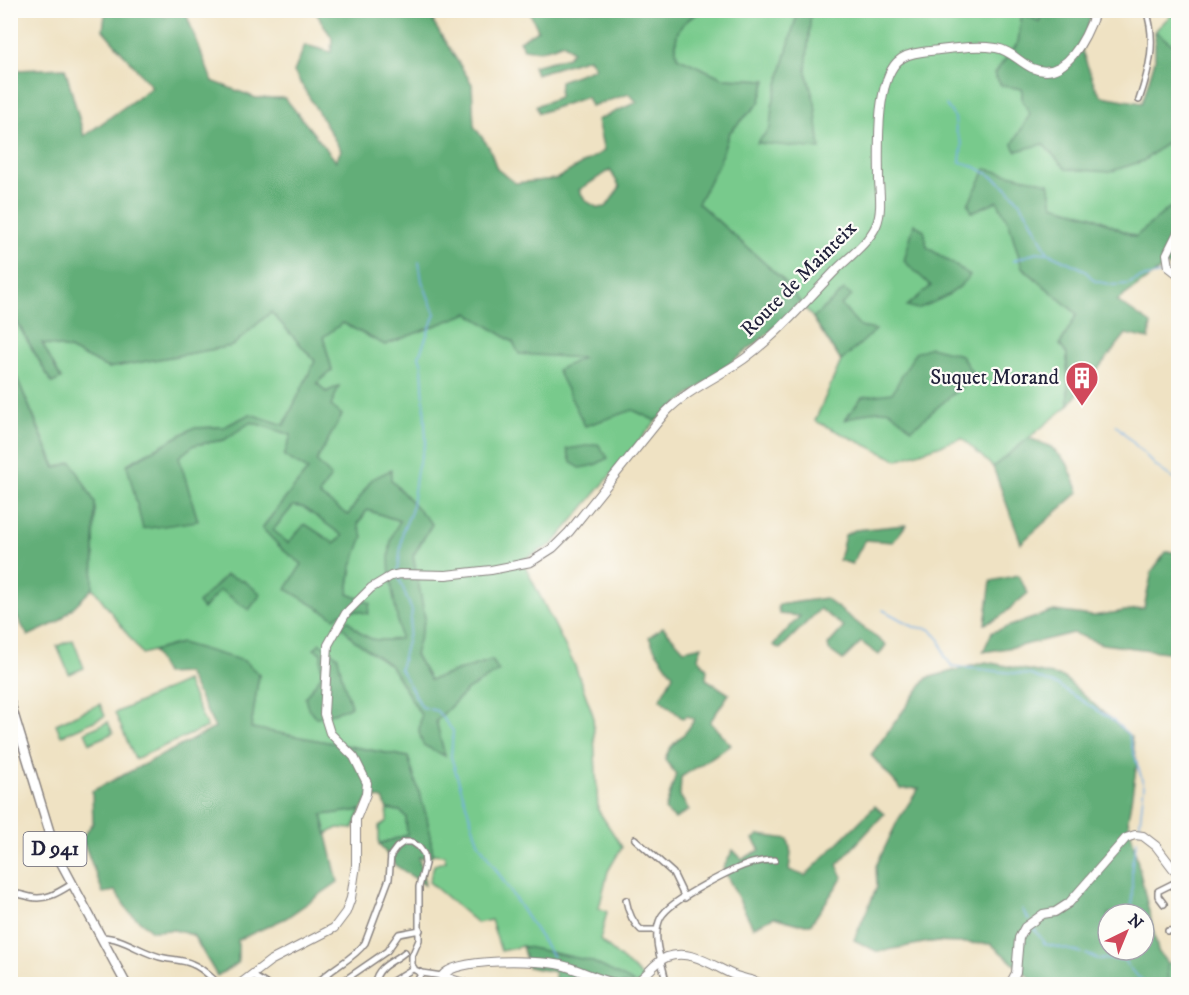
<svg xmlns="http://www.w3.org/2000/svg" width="1189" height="995" font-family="'IM FELL DW Pica',serif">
	<rect width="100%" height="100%" fill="#fdfcf7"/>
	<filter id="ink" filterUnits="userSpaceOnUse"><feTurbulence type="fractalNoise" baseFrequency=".0167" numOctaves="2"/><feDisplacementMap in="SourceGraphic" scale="12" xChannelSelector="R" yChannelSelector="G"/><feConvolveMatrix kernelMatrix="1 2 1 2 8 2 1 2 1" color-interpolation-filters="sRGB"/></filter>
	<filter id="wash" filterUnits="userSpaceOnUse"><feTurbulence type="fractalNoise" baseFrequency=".008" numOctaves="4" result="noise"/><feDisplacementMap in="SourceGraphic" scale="24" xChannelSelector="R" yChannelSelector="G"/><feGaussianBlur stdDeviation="1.35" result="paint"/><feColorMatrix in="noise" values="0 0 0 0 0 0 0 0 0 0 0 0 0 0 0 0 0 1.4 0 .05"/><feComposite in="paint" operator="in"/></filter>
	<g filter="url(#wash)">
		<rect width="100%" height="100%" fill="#efe2c3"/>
		<path fill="#78ca8c" stroke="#4d7664" stroke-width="1.5" d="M701 11H1040V22L1022 14 1018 43 994 74 1001 85 1022 89V99L1030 114 1013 144H1043L1066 169 1143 161 1178 134V207L1169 208 1136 237 1092 216 1053 205 1049 183 968 203 972 212 997 200 1009 223 1022 267 1077 314 1060 344 1067 354 1068 406 993 467 962 438 897 460 815 421 841 361 813 318 781 278 698 203 719 163 729 133 759 103 766 80 723 78 677 57C673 31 679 24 701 11Z
			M1175 11H1178V49L1155 31Z
			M10 311 52 383 61 378 41 343 69 349 108 368 232 346 271 312 315 361 284 425 250 414 224 427 193 428 127 464 179 457 194 445 224 440 251 422 291 435 308 470 262 528 283 550 302 564 340 613 355 610 370 603 348 594 358 524 367 510 400 521C379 558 398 600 400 640 374 642 365 642 348 620L354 640 391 666 421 715 419 732 445 756 436 721 467 690 498 671 492 660 430 680 415 654 425 618 413 556 432 524 391 480 372 479 348 516 319 495 316 462 342 415 331 406 338 387 326 392 317 383 332 370 323 337 343 323 385 345 468 313 513 342 583 358 633 410 656 421 553 544 522 560 575 666 593 715 598 810 622 847 608 871 599 908 607 912 600 940 646 980 640 984H634L522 946 501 951 491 920 477 923 429 882 434 865 446 861 444 855 433 854 427 818 408 757 251 728 259 674 181 643 142 654 93 588 95 503 72 463 56 468 11 364Z
			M293 506 303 507 343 536 334 543H288L273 530Z
			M73 640 84 668 69 674 57 646Z
			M186 681 207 727 135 759 115 713Z
			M100 704 105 716 61 736 56 724Z
			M108 722 113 733 90 743 85 732Z
			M387 809 400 811 406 817 407 835 379 844V826L387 821Z
			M361 810 353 829 337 828 327 834 322 815Z
			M1167 963 1178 965V984H1168Z"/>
		<path fill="#62ae78" stroke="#42685a" stroke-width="1.5" fill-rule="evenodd" d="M161 10 164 17 176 11H185L212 81 256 98H285L336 161 341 150 294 72 305 45 331 52 332 38 315 11H432L434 24 472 84 474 126 489 147 497 169 515 183 556 179 604 151 597 120 637 102 629 94 591 106 587 97 539 113 536 106 559 97 560 81 595 68 589 58 536 74 533 66 568 57 572 51 563 43C549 49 539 52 524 49L519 41 538 30 530 13 537 10 701 11C679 24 673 31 677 57L723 78 766 80 759 103 729 133 719 163 698 203 781 278 800 302 768 334 656 421 633 410 585 426 557 370 582 358 519 354 513 342 468 313 385 345 343 323 323 337 332 370 317 383 326 392 339 386 331 406 342 415 316 461 331 476 319 495 348 515 372 479 391 470V480L432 524 413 556 425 618 415 655 430 680 492 660 499 671 467 690 436 721 445 756 423 745 419 732 421 715 391 666 354 640 341 625 348 620C365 641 374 642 400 639 398 607 382 566 393 534 394 530 398 525 400 521L367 510 358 524 363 536 351 569 348 594 370 603 368 614C356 610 344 608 335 618L286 589 302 564 283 550 262 528 308 470 284 456 291 435 251 422 224 440 194 445 179 457 198 521 143 529 127 465 193 428 224 427 250 414 284 425 315 361 271 312 232 346 108 368 69 349 42 343 61 379 52 383 11 311 10 38 15 48 17 70 65 68 84 136 152 87 103 30 105 15 113 11ZM610 170 620 187 606 207 598 208 586 201 579 190ZM293 506 303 507 343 536 334 543 305 524 288 543 273 530Z
			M801 11H811L806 71 815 103 820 149 757 143 770 128 772 106 797 14Z
			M1040 11H1092L1082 51 1095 86 1102 96 1142 103 1155 60V31L1178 49V134L1143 161 1109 172 1066 169 1043 144 1016 151 1013 144 1030 114 1022 99V89L1001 85 994 74 1018 43 1022 13 1040 22Z
			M986 169 1049 183 1053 205 1092 216 1135 237 1169 208 1178 207V273L1167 265 1117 301 1151 324 1149 339 1126 334 1068 406 1067 354 1060 345 1077 314 1022 267 1009 223 997 201 972 212 968 204Z
			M914 224 924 230 927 247 970 275C958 293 937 301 917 309L907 306 931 286 904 261Z
			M844 290 852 296 841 305 861 327 876 330 841 361 813 318Z
			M930 347 961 355 974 376 912 429 889 410 869 412 845 420 862 397 892 393 915 353Z
			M11 364 55 468 72 462 95 503 93 588 58 622 28 636 11 606Z
			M1029 438 1051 447 1067 463 1079 492 1021 543 993 467Z
			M598 444 608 458 595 465 580 468 571 462 567 449Z
			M906 525 893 542 865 540 852 564 839 560 845 535 855 530Z
			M1166 552H1178V658L1174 653 1102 644 1073 633 1020 646 983 652 992 632 1054 611 1093 616 1144 608 1152 571Z
			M226 575 244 581 261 594 249 610 220 590 203 609 198 603Z
			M1018 575 1028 593 1000 617 985 624 991 581Z
			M825 598 886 645 879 655 861 642 843 660 829 650 828 645 844 627 820 609 780 649 773 645 800 616 779 614 778 605Z
			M663 627 684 650 702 646 698 657 707 669 706 679 729 694 710 722 731 745 681 777 680 796 689 810 675 819 665 810 676 774 665 760C669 741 687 738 694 719L688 716 682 718 660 699 673 675 654 648 649 637Z
			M181 643 244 661 259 674 251 728 408 757 427 818 433 854 429 859 419 857 425 885 395 865 379 844 407 835 406 817 400 811 387 809 383 799 370 797 361 810 322 815 338 882 286 918 238 940V963L217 976 193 935 174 930 152 931 129 912 115 891 103 893 82 838 93 823 92 791 215 728 187 673 165 674 153 651Z
			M320 643 338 657 342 677 351 706C340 713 328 713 316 718L307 706 305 697 321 676V653L314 649Z
			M986 662 1063 677 1131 737 1137 763 1128 820 1158 951 1167 963 1168 984H1037L991 944 929 942 878 952 854 940 877 887 876 866 898 820 919 788 901 789 871 755 927 678ZM1108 914H1144V950H1108Z
			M875 806 884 814 837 865 843 877 811 924H799L774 917 753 927 723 868 733 850 742 859 760 850 753 839 759 835 788 839 791 853 789 870 805 876Z
			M522 946 591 961 631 981 634 984H555V972L528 967Z"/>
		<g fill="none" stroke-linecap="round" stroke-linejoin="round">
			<path stroke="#74afe5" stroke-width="1.5" d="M946 105 955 118 956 131 962 144 960 162C971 164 980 169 990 175 1023 196 1031 221 1048 253L1083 269 1095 281 1113 285 1128 284 1140 278 1162 274 1167 271
				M1013 261 1036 252 1047 253
				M1116 425 1157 467 1178 482
				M398 570 403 530 411 512 417 470 426 441 422 365 419 356 435 314 422 281 419 262
				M399 578 412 611 409 633 400 669 422 707 437 711 453 731 451 757 478 842 553 957
				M883 610 914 627 930 629 940 640 945 657 952 666 1030 675 1059 686 1115 722 1128 734 1144 786 1139 831
				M1022 909 1029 920
				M1132 914V863L1137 841
				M1033 927 1045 944 1082 953
				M1122 950C1124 966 1135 975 1148 984
				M1086 954 1098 959 1123 960"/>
		</g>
	</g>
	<g filter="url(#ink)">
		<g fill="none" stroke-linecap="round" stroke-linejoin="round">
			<g stroke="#88827f" stroke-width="8">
				<path id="street" d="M1139 100C1149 71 1157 41 1146 10
					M635 839 673 873 685 898
					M10 894C19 893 22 895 30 897 46 901 59 892 72 884
					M626 900C628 911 633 923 641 930H657
					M1164 904 1158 896V891L1178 881
					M1168 931 1178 930
					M101 937C124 937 142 954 164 958 173 960 184 960 192 964 203 968 210 977 219 984
					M251 975 266 984
					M317 984C331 967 352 961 365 943L389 879 391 855 397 847 404 842H412L419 847 424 854 425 864 419 887V940L412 956V965L415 970 422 973 442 976
					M339 984 387 951 399 934 420 930
					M378 984 375 982C378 965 394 962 405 952
					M388 984 414 968
					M415 984 422 973
					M666 984C664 965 653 945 658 925 659 921 661 916 664 913 676 898 733 868 752 863 760 861 768 860 775 860"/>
			</g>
			<g stroke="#88827f" stroke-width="10">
				<path id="secondary" d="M1178 232 1167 254 1169 267 1178 274
					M240 984 270 961 334 928 346 912 351 898 356 865V819L366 794 367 783 354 757 330 733 324 714 328 645 346 613 371 588 391 576 400 574 446 575 491 570 531 562 553 548 569 532 665 413C688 389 717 378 744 359 778 334 807 300 836 270 849 257 868 243 876 226 882 213 880 196 879 181 879 151 875 85 897 62 904 55 913 53 922 52 945 50 973 44 996 48 1010 50 1019 62 1032 68 1066 83 1087 36 1096 10
					M466 984 442 976C455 957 539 960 561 965 582 970 601 982 622 984 644 987 649 964 667 957 691 948 714 967 736 976 744 979 754 980 762 984
					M1010 984 1016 973 1019 938 1025 927 1043 914 1055 912 1069 903 1126 838 1135 835 1143 836 1156 846 1178 875"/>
			</g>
			<g stroke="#88827f" stroke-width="11">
				<path id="primary" d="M10 702 56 853 126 984"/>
			</g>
			<use href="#street" stroke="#fff" stroke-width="5"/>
			<use href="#secondary" stroke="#fff" stroke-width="8"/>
			<use href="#primary" stroke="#fff" stroke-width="8"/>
		</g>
	</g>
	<defs>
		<g id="building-pin" transform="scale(1.725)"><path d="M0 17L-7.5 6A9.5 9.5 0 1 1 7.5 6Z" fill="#d1495b" stroke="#fdfcf7"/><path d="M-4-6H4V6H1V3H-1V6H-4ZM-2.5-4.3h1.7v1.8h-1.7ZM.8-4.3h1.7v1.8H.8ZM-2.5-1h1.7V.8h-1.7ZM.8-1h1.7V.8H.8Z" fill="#fff"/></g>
	</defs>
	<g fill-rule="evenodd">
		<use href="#building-pin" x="1082" y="378"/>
	</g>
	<g text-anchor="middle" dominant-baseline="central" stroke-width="4.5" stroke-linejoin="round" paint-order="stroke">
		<rect fill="#fdfcf7" stroke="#646373" stroke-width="1.5" x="23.5" y="832" width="63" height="34" rx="4.5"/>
		<g font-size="20" font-weight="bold" fill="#22223b">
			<text x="55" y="849">D 941</text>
		</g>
		<g font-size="21" fill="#22223b" stroke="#fdfcf7">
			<text transform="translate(799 279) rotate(-45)">Route de Mainteix</text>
		</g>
		<g font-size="21" fill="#22223b" stroke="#fdfcf7" text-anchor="end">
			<text x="1059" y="378">Suquet Morand</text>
		</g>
	</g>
	<rect width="1189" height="995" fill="none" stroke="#fdfcf7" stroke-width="36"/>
	<g transform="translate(1126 932) rotate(43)"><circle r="28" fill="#fdfcf7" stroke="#a5a5ac" stroke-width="1.5"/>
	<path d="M0-4.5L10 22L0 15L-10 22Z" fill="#d1495b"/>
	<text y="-9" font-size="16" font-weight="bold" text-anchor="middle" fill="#22223b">N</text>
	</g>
</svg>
